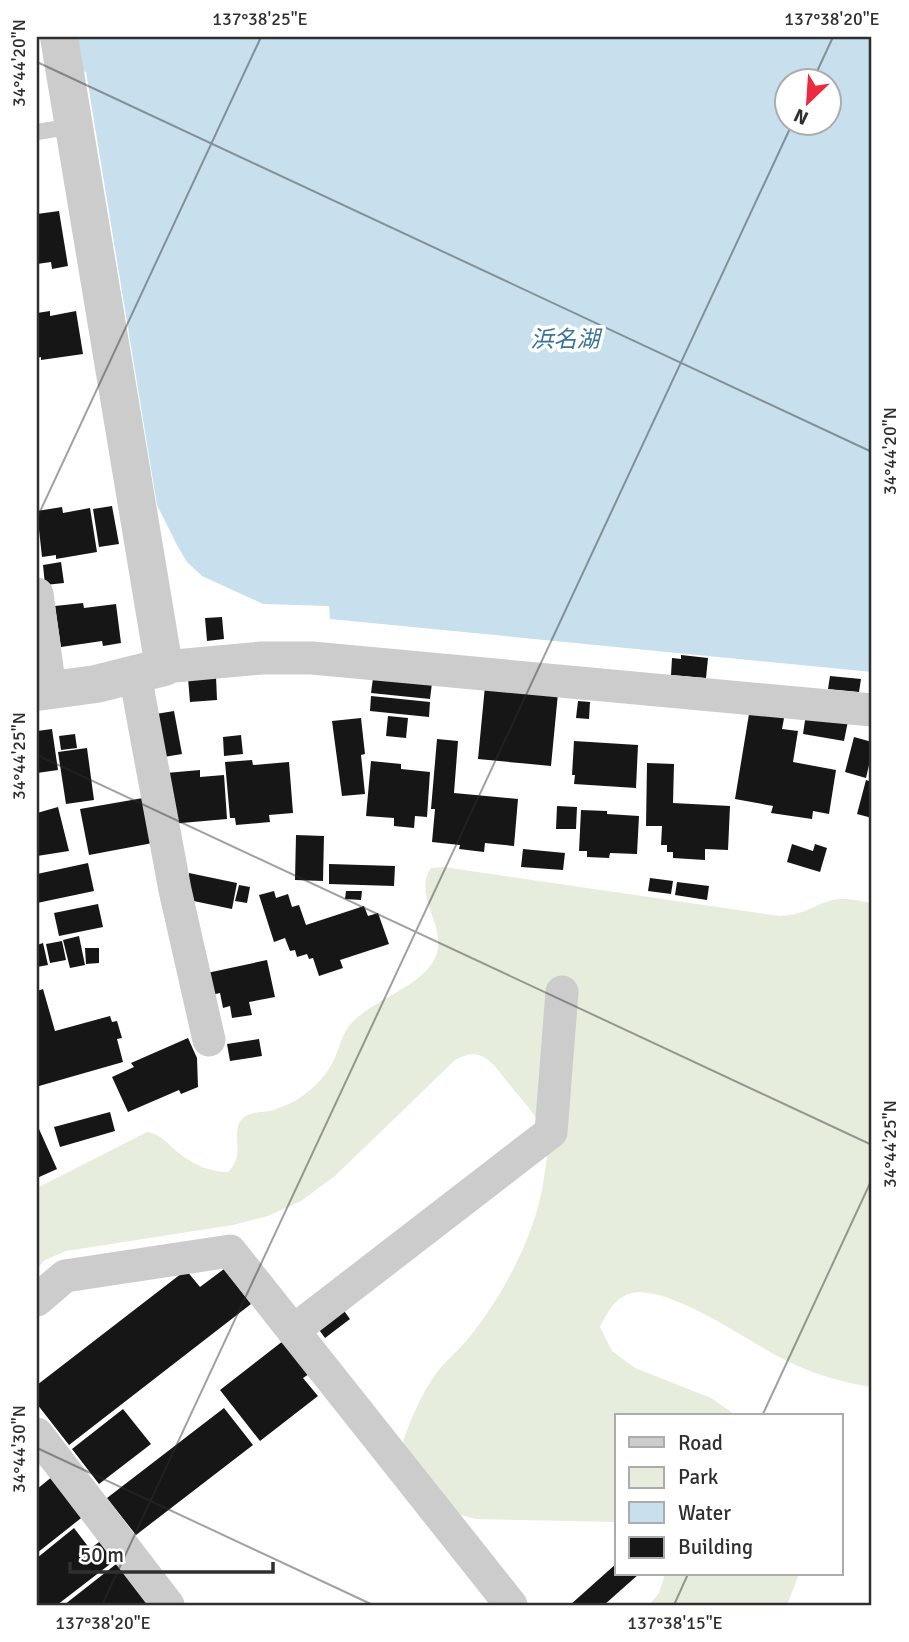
<svg xmlns="http://www.w3.org/2000/svg" width="909" height="1642" font-family="Signika,'Noto Sans JP',sans-serif">
	<rect width="100%" height="100%" fill="#fff"/>
	<path fill="#e6eddc" d="M443 867 779 916C806 915 810 906 833 900 845 897 860 901 872 903V1387C841 1382 813 1374 785 1360 749 1342 670 1285 632 1293 615 1297 607 1313 600 1327L612 1351 635 1368 711 1398 737 1416H617V1522L476 1519 461 1515 448 1507 403 1442C409 1423 423 1391 435 1375 444 1362 457 1352 467 1340 501 1299 535 1236 543 1184 545 1169 550 1151 545 1136 539 1117 521 1099 509 1084 493 1064 482 1044 455 1060L335 1176 301 1201 268 1216 233 1225 66 1251 45 1260 37 1268V1188L147 1132C162 1134 168 1145 180 1154 194 1165 211 1172 228 1172 247 1155 229 1131 243 1118 251 1111 264 1113 274 1110 282 1107 292 1103 298 1099 315 1088 329 1073 336 1055 340 1045 343 1034 349 1026 370 1000 418 989 434 960 451 929 411 897 431 868Z
		M665 1574H799L787 1605H649L659 1593Z"/>
	<path fill="#c8e0ee" fill-rule="evenodd" d="M77 37H872V672L330 619 329 606 263 604 202 576 187 562 178 547 157 505 86 72 83 71ZM786 80H828V122H786Z"/>
	<path fill="#161616" d="M59 211 68 266 52 269 51 262 37 264V214Z
		M50 311V316L76 311 83 354 41 360V357L37 358V313Z
		M112 506 119 544 99 547 93 509Z
		M62 507 63 513 90 508 97 552 56 559V555L42 557 37 511Z
		M61 562 64 583 45 585 43 565Z
		M83 603 84 608 116 604 121 643 103 646 102 641 61 647 55 606Z
		M222 617 224 639 207 641 205 618Z
		M681 655 708 658 706 678 671 675 672 658 681 659Z
		M216 676 217 700 190 702 188 678Z
		M830 676 861 679 859 692 828 689Z
		M373 678 432 683 430 699 371 693Z
		M485 686 558 693 551 766 478 759Z
		M371 696 430 702 429 717 370 711Z
		M578 701 590 702 589 719 576 718Z
		M750 708 785 713 782 729 798 731 793 762 836 770 829 814 813 811 812 819 771 813 773 806 735 799Z
		M174 711 182 754 158 758 150 715Z
		M806 714 848 721 844 741 803 734Z
		M388 716 408 718 406 738 386 736Z
		M361 718 365 754 361 755 365 794 342 796 332 721Z
		M52 729 58 770 37 773V731Z
		M75 734 77 748 61 750 59 736Z
		M241 735 243 754 224 756 223 737Z
		M854 737 872 742V752L866 778 845 772Z
		M437 739 458 741 454 793 518 799 514 846 485 843 484 852 459 849 460 845 432 842 435 809H431Z
		M574 741 638 745 636 788 574 784 575 775H572Z
		M87 748 94 800 66 804 58 752Z
		M252 760 253 765 289 762 293 813 269 815 270 822 236 825 235 818H230L225 762Z
		M371 761 401 764V769L430 772 427 817 415 816 414 828 394 826V818L366 816Z
		M647 763 674 764 673 803 730 806 728 850 705 849V860L673 858V852H667V845H661L662 826H646Z
		M200 770V777L224 775 227 819 170 824 166 773Z
		M866 780 872 782V818L857 814Z
		M149 797 158 842 89 855 80 809Z
		M557 806 577 807 576 829H556Z
		M58 807 69 851 37 856V813Z
		M581 810 607 811V814L639 816 637 854 610 853 609 858 587 857V851H579Z
		M296 835 324 836 323 881 295 880Z
		M792 844 813 851 815 844 827 848 820 872 787 862Z
		M523 849 565 853 563 870 521 867Z
		M88 863 94 891 37 903V874Z
		M329 864 395 866 394 886 329 884Z
		M189 873 237 883 232 909 184 899Z
		M650 878 673 881 671 894 648 891Z
		M677 882 709 886 707 900 675 895Z
		M239 885 250 887 247 903 235 901Z
		M274 891 276 898 288 894 292 907 299 905 306 925 364 906 368 916 378 913 389 944 340 960 343 968 319 976 313 958 309 959 307 954 297 957 295 950 290 951 285 938 274 942 259 895Z
		M346 891H362L361 900 345 899Z
		M98 904 103 927 59 936 54 913Z
		M79 936 85 965 70 968 63 940Z
		M62 941 66 960 50 963 46 944Z
		M43 943 48 965 37 967V945Z
		M85 948H99V963L86 964Z
		M267 960 275 997 249 1002 252 1015 232 1018 230 1006 223 1008 220 993 211 995 207 973Z
		M43 989 55 1031 110 1016 112 1022 117 1021 122 1038 117 1039 123 1062 39 1086 37 1079V991Z
		M188 1038 197 1058 198 1087 181 1094 179 1090 128 1112 112 1077 134 1067 131 1063Z
		M259 1039 262 1056 230 1061 227 1044Z
		M110 1112 115 1131 60 1147 54 1127Z
		M39 1129 57 1169 37 1178V1130Z
		M224 1269 251 1304 69 1445 37 1404V1385L186 1270 200 1287Z
		M342 1308 350 1319 325 1338 317 1327Z
		M283 1341 309 1374 303 1378 318 1396 260 1441 220 1390Z
		M224 1408 253 1445 136 1535 107 1498Z
		M123 1409 151 1444 99 1484 72 1449Z
		M53 1476 85 1515 37 1553V1489Z
		M74 1528 90 1549 103 1539 118 1558 57 1605H37V1558Z
		M120 1561 151 1601 145 1605H64Z
		M617 1563V1574H639L604 1605H570Z"/>
	<g fill="none" stroke-linecap="round" stroke-linejoin="round">
		<path stroke="#ccc" stroke-width="16" d="M37 132 74 126"/>
		<path stroke="#ccc" stroke-width="33" d="M37 594 50 690
			M164 667 261 658H312L872 710
			M135 675 175 890 209 1040
			M37 1300 65 1276 230 1251 511 1605
			M293 1331 551 1132 562 992
			M37 1434 168 1605"/>
		<path stroke="#ccc" stroke-width="38" d="M37 692 96 684 164 667 59 37"/>
	</g>
	<path fill="none" stroke="#2f2f2f" stroke-width="2" stroke-opacity="0.45" d="M37 62 872 452M813 80 833 37M37 518 261 37M37 755 872 1145M762 1416 872 1179M37 1448 373 1605M102 1605 793 122M674 1605 688 1574"/>
	<g text-anchor="middle" dominant-baseline="central" stroke-width="7" stroke-linejoin="round" paint-order="stroke">
		<g font-size="23" font-style="italic" fill="#397596" stroke="#fff">
			<text x="565" y="339">浜名湖</text>
		</g>
	</g>
	<rect width="909" height="1642" fill="none" stroke="#ffffff" stroke-width="77"/>
	<rect x="615" y="1414" width="228" height="161" fill="#ffffff" stroke="#acacac" stroke-width="2"/>
	<rect x="629" y="1437" width="35" height="10" fill="#cccccc" stroke="#acacac" stroke-width="2"/>
	<text x="678" y="1450" font-size="21" fill="#2f2f2f">Road</text>
	<rect x="629" y="1467" width="35" height="21" fill="#e6eddc" stroke="#acacac" stroke-width="2"/>
	<text x="678" y="1484" font-size="21" fill="#2f2f2f">Park</text>
	<rect x="629" y="1502" width="35" height="21" fill="#c8e0ee" stroke="#acacac" stroke-width="2"/>
	<text x="678" y="1520" font-size="21" fill="#2f2f2f">Water</text>
	<rect x="629" y="1537" width="35" height="21" fill="#161616" stroke="#acacac" stroke-width="2"/>
	<text x="678" y="1554" font-size="21" fill="#2f2f2f">Building</text>
	<g transform="translate(808 102) rotate(205)"><circle r="33" fill="#ffffff" stroke="#acacac" stroke-width="2"/>
	<path d="M0-5L12 26L0 18L-12 26Z" fill="#ee2a3e"/>
	<text y="-10" font-size="19" font-weight="bold" text-anchor="middle" fill="#2f2f2f">N</text>
	</g>
	<path d="M70 1562v10h203v-10" fill="none" stroke="#2f2f2f" stroke-width="3.5"/>
	<text x="80" y="1562" font-size="21" fill="#2f2f2f" stroke="#ffffff" stroke-width="5" paint-order="stroke">50 m</text>
	<rect x="38" y="38" width="832" height="1566" fill="none" stroke="#2f2f2f" stroke-width="2.5"/>
	<g font-size="18" text-anchor="middle" fill="#2f2f2f">
		<text x="260" y="25">137°38'25"E</text>
		<text x="832" y="25">137°38'20"E</text>
		<text transform="translate(19 63) rotate(-90)" y="6">34°44'20"N</text>
		<text transform="translate(890 451) rotate(-90)" y="6">34°44'20"N</text>
		<text transform="translate(19 756) rotate(-90)" y="6">34°44'25"N</text>
		<text transform="translate(890 1144) rotate(-90)" y="6">34°44'25"N</text>
		<text transform="translate(19 1449) rotate(-90)" y="6">34°44'30"N</text>
		<text x="103" y="1629">137°38'20"E</text>
		<text x="675" y="1629">137°38'15"E</text>
	</g>
</svg>
